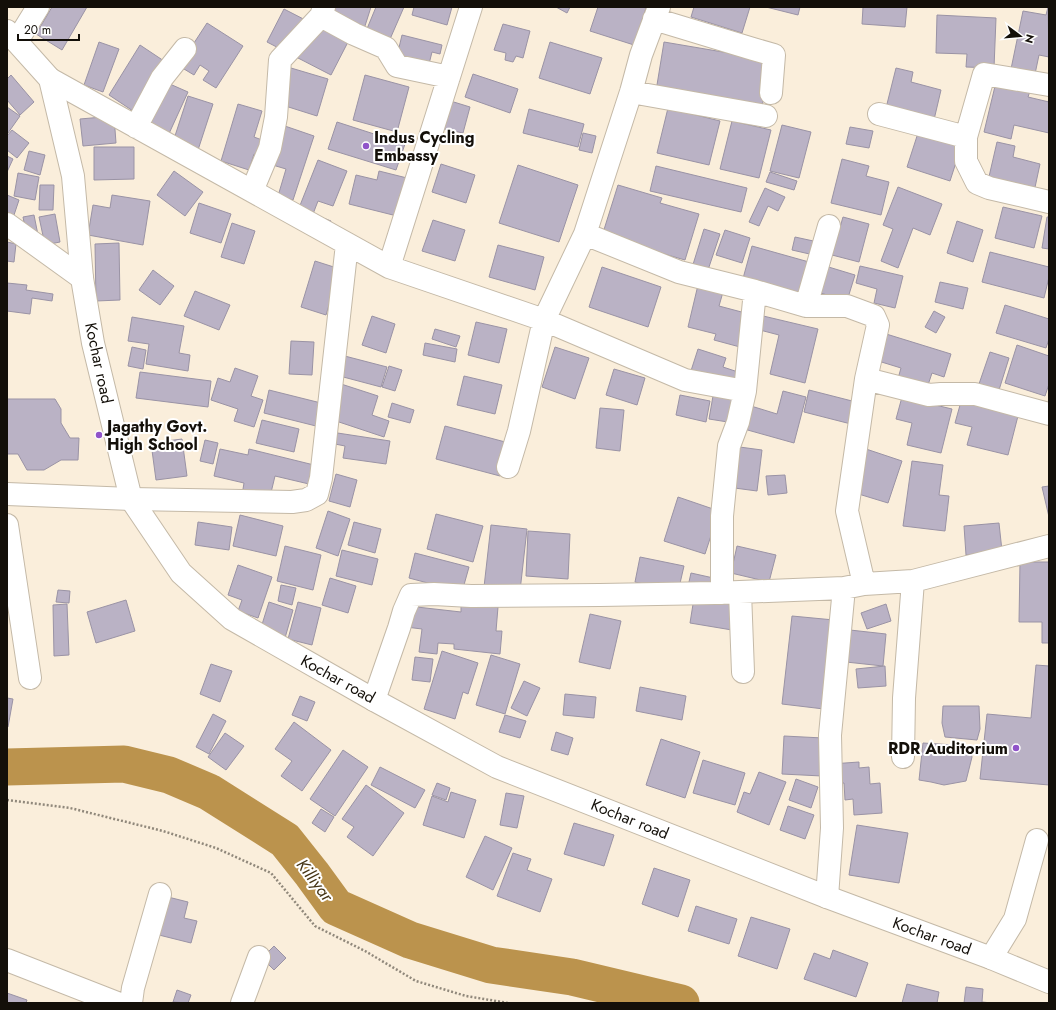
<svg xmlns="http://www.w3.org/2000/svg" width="1056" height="1010" font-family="Jost,sans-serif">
	<rect width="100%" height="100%" fill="#faeedb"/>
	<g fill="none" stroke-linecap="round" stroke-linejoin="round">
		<path stroke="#bb934d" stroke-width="37" d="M7 767 124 764 169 775 209 792 285 840 312 874 336 907 410 940 491 965 572 977 681 1003"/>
	</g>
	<path fill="#bab2c5" stroke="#9a93a5" d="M52 7H87L62 50 36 34Z
		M329 7H371L364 29 326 17Z
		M376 7H404L387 46 364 36Z
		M414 7H452L447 25 412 15Z
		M556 7H570L567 13Z
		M598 7H642L646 8 634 45 590 31Z
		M694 7H750L742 33 691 17Z
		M766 7H800L798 15Z
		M863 7H907L905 27 862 24Z
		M1048 7 1049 57 1039 55 1035 74 1011 69 1023 11 1046 15Z
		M284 9 348 42 331 75 267 42Z
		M937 15 996 18 994 68 966 67 967 54 936 53Z
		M207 23 243 46 216 88 203 80 209 71 200 65 194 75 179 66Z
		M503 24 530 31 523 58 516 56 513 62 505 60 506 53 494 50Z
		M402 35 442 45 440 54 432 52 429 64 397 56Z
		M99 42 119 49 103 92 84 85Z
		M550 42 602 58 590 94 539 78Z
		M664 42 770 60 762 107 656 91Z
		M140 45 164 61 133 111 109 95Z
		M291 68 328 79 317 116 279 104Z
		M896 68 913 72 911 82 941 90 933 124 885 112Z
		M473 74 518 89 510 113 465 97Z
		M11 75 34 102 20 115 7 100V79Z
		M365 75 409 87 397 132 353 120Z
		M163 81 188 92 167 138 142 126Z
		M996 82 1030 91 1028 97 1049 102V133L1014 125 1011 139 984 132Z
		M188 96 213 104 198 150 173 142Z
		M444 99 470 107 463 133 435 127Z
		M238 104 262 111 254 137 270 143 266 158 254 154 249 170 221 161Z
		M7 107 20 116 8 133H7Z
		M668 108 720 121 709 165 657 153Z
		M529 109 584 124 578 147 523 133Z
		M114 116 116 143 83 146 80 119Z
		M732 121 771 130 759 178 720 169Z
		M337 122 405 144 396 170 328 149Z
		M279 124 314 136 293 200 278 196 286 169 266 163Z
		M782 125 811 132 799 178 770 171Z
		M850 127 873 131 869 148 846 144Z
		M12 130 29 143 17 158 7 150V136Z
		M583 133 596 136 592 153 579 150Z
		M918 133 961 147 950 181 907 167Z
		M997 142 1015 146 1013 157 1040 164 1034 192 988 181Z
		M94 147H134V179L94 180Z
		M29 151 45 155 40 175 24 170Z
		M7 156 13 159 7 172Z
		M842 159 869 166 866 176 889 182 881 215 831 203Z
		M318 160 347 171 333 206 318 201 313 214 331 221 329 226 297 213Z
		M441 164 475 175 466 203 432 192Z
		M518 165 578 185 559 242 499 223Z
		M656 166 747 188 741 212 650 191Z
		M174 171 203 192 185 216 157 195Z
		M379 171 407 178 397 216 349 204 356 175 377 180Z
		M770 172 797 181 794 190 766 182Z
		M18 173 39 177 35 200 14 196Z
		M40 185H54L53 210H39Z
		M618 185 662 198 660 203 699 214 685 260 602 236Z
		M898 187 942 204 930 235 913 228 898 268 881 261 893 229 883 225Z
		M765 188 785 197 778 211 768 206 759 226 749 222Z
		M7 195 19 200 13 218 7 216Z
		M112 195 150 201 143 245 88 235 93 205 110 208Z
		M199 203 231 214 221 243 190 233Z
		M1003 207 1042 216 1034 248 995 238Z
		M55 214 60 242 45 245 39 217Z
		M34 215 38 235 27 237 23 217Z
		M843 217 869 224 859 262 832 255Z
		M1047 217H1049V249L1042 248Z
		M433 220 465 230 455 261 422 251Z
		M957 221 983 230 973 262 947 253Z
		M232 223 255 231 244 264 221 257Z
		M704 229 720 234 706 276 691 271Z
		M725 230 750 238 742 263 716 255Z
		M795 237 818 242 814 255 792 250Z
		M7 242 16 244 14 262 7 261Z
		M119 243 120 300 96 301 95 244Z
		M498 245 544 257 535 290 489 277Z
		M752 246 809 262 799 298 742 282Z
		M990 252 1049 267V277L1044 298 982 282Z
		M315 261 340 269 326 315 301 307Z
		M822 265 855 275 847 301 814 291Z
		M860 266 903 276 895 308 874 303 877 289 856 283Z
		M602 267 661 287 648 327 589 307Z
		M153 270 174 286 160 305 139 290Z
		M940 282 968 288 963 309 935 302Z
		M7 283 27 285 26 290 53 294 52 301 32 298 30 314 7 311Z
		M698 285 723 292 719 306 749 314 740 347 714 340 716 334 688 327Z
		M195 291 230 305 219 330 184 316Z
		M1005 305 1049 319V339L1046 348 996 333Z
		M934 311 945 317 936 333 925 327Z
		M759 315 818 329 805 383 770 374 779 335 756 329Z
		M372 316 395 324 386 353 362 345Z
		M132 317 184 326 179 353 190 355 188 371 146 364 149 344 128 341Z
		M476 322 507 329 499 363 468 355Z
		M435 329 460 336 456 347 432 339Z
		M883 333 951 354 944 377 932 373 926 391 897 382 901 368 875 360Z
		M291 341 314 342 312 375 289 374Z
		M425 343 457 349 455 362 423 355Z
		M1017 345 1049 356V384L1045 396 1005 383Z
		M132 347 146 350 143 369 128 366Z
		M555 347 589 358 575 399 542 387Z
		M698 349 726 358 723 367 738 372 732 390 689 377Z
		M990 352 1009 358 999 390 979 384Z
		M337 354 387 367 381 387 332 374Z
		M389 366 402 370 395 391 382 387Z
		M235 368 258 376 251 396 263 400 254 427 234 421 238 409 211 400 218 378 230 382Z
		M614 369 645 378 637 405 606 395Z
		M140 372 211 381 208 407 136 398Z
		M464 376 502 385 495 414 457 405Z
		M338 383 378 396 372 415 389 421 384 437 327 418Z
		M269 390 321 403 316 426 264 413Z
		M809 390 856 402 851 424 804 412Z
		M783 391 806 397 794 443 744 429 751 406 777 414Z
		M680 395 710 401 706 422 676 415Z
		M713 396 738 400 734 423 709 419Z
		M902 397 952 409 941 453 907 445 912 423 896 419Z
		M962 398 1019 412 1008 455 967 445 972 427 955 423Z
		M7 399H55L61 409V423L70 438H79L78 460H61L44 470H27L18 454H7Z
		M392 403 414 410 410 423 388 417Z
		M600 408 624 410 620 451 596 448Z
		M262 420 299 429 294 452 256 443Z
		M445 426 509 443 500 476 436 459Z
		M331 432 390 441 386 464 343 458 345 446 330 443Z
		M182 439 187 476 156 480 151 443Z
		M205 440 218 443 213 464 200 461Z
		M732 446 762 450 757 491 727 487Z
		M220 449 248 455 249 449 314 465 309 484 275 476 269 501 242 495 244 483 214 476Z
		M866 449 902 461 888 503 852 492Z
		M912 461 943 465 939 495 949 496 945 531 903 526Z
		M336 474 357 480 350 507 329 501Z
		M785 475 787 493 768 495 766 476Z
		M1049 486V517L1042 487Z
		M678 497 719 511 705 554 664 541Z
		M328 511 350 519 338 556 316 548Z
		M436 514 483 526 473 562 427 549Z
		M240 515 283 526 276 556 233 546Z
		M198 522 232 527 229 550 195 545Z
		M354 522 381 529 375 553 348 545Z
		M999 523 1002 551 966 555 964 526Z
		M491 525 527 529 520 591 484 587Z
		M528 531 570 534 568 579 526 576Z
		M285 546 321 555 313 590 277 581Z
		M737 546 776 555 769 582 731 573Z
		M342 550 378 559 372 585 336 576Z
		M415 553 469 567 462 592 409 578Z
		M640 557 684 566 678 592 635 582Z
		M1020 562H1049V643H1042V622H1019Z
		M238 565 272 577 258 618 238 611 242 600 228 595Z
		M691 573 718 579 686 595Z
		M330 578 356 586 348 613 322 605Z
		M281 585 296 588 292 605 278 601Z
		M58 590 70 591 69 603 56 602Z
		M694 598 736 605 732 630 690 623Z
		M126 600 135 631 96 643 87 612Z
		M269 602 293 610 285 638 260 631Z
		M298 602 321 608 312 645 288 639Z
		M461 603 498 607 496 631H502L500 654 454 649V644L438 643 437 654 419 652 422 629 406 627 408 606 461 612Z
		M67 604 69 655 54 656 53 605Z
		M886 604 891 621 867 629 861 613Z
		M590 614 621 621 610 669 579 662Z
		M792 616 834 620 824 709 782 704Z
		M850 630 886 634 883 666 846 662Z
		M442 651 478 663 468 694 463 692 455 719 424 709Z
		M491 655 520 664 505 714 476 705Z
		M415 657 433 659 430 682 412 680Z
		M211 664 232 671 220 702 200 694Z
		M1036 665 1049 666V785L980 779 987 714 1031 718Z
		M885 666 886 686 858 688 856 669Z
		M524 681 540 688 527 716 511 708Z
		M640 687 686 696 682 720 636 711Z
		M565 694 596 697 594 718 563 715Z
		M300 696 315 702 307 721 292 715Z
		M7 698 13 699 8 727H7Z
		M943 706H979L980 729 977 740 945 737 942 723Z
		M213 714 226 721 209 754 196 747Z
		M505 715 526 721 520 738 499 732Z
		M294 722 331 750 302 791 281 776 292 761 275 749Z
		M556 732 573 738 568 755 551 750Z
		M225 733 244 746 226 770 208 757Z
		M784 736 823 738 822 776 782 774Z
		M661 739 700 752 685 798 646 785Z
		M923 743 970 746 972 757 966 781 944 785 931 782 919 780Z
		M343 750 368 767 335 816 310 799Z
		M703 760 745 773 735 805 693 793Z
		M859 762V768L869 767 870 784 880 783 882 813 854 815 853 799 845 800 844 783 833 784 831 764Z
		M380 767 425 790 415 808 371 785Z
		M759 772 786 782 769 825 737 812 744 792 750 794Z
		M796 779 818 787 811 808 789 800Z
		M437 783 450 788 446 800 432 795Z
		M366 785 404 813 373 856 347 837 354 827 342 819Z
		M451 792 476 800 464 838 423 825 432 796 448 802Z
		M506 793 524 796 517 828 500 825Z
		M788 806 814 815 805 839 780 830Z
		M321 809 334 817 325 832 312 823Z
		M574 823 614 835 604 866 564 854Z
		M857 825 908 833 899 883 849 875Z
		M485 836 512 848 493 890 466 877Z
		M513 853 531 859 527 870 552 879 540 912 497 896Z
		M654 868 690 880 678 917 642 904Z
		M164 896 188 902 184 918 197 921 191 943 155 934Z
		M696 906 737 919 729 944 688 931Z
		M751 917 790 929 777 969 738 956Z
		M274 946 286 958 274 970 262 958Z
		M833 950 868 963 856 997 804 979 814 953 830 959Z
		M907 984 939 992 937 1003H902Z
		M966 987 983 989 982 1002 992 1003H964Z
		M177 990 191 995 188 1003 173 1002Z
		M7 993 27 1000 26 1003H7Z"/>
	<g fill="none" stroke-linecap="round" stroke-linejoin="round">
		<g stroke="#c4b9a7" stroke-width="24">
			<path id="minor" d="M321 16 354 34 386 48 397 66 449 77
				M654 19 753 49 774 55 771 93
				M17 41 38 7
				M50 79 389 267 544 320 585 234 631 92 641 55 659 7
				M631 92 766 116
				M879 114 966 137V161L977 183 989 188 1049 202
				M136 127 162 78 185 49
				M966 137 984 74 1049 85
				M252 191 270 148 276 117 280 60 321 16 324 7
				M7 224 82 278
				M585 234 679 272 755 291 806 306H847L874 316 878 325 866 379 847 511 864 584
				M389 267 471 7
				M806 306 829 226
				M866 379 929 395 941 394H975L1049 414
				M508 467 519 431 544 320 685 380 745 391
				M7 494 131 499 292 502 306 500 317 494 321 478 347 244
				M7 525 30 678
				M740 592 743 672
				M722 593V516L729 446 738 422 745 391 755 291
				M374 700 399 628 404 611 411 595 434 594 471 596 600 595 715 593 844 588 864 584 913 581 1049 546
				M903 757 904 698 913 581
				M827 897 832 828 830 735 844 588
				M991 958 1015 919 1037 840
				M7 960 117 1003
				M131 1003 133 988 160 894
				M242 1003 259 957"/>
		</g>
		<g stroke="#c4b9a7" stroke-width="24">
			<path id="tertiary" d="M7 31 50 79 73 176 82 278 93 343 131 499 181 573 232 619 374 700 497 767 827 897 991 958 1049 982"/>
		</g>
		<path stroke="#90887b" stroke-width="2.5" stroke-dasharray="2 2" stroke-linecap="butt" d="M7 800 70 808 163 831 216 848 271 873 315 926 365 951 416 981 466 996 508 1003"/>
		<use href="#minor" stroke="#fff" stroke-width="22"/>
		<use href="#tertiary" stroke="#fff" stroke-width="22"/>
	</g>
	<g fill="#9053c9" stroke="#fff" stroke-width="1.5">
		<circle cx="366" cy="146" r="4"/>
		<circle cx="99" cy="435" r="4"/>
		<circle cx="1016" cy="748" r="4"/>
	</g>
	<g text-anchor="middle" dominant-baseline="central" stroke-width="4" stroke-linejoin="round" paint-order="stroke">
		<g font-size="16" font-weight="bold" fill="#130f09" stroke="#fff" text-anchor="start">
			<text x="374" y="137">Indus Cycling<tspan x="374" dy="18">Embassy</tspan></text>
			<text x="107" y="426">Jagathy Govt.<tspan x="107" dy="18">High School</tspan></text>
			<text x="1008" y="748" text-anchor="end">RDR Auditorium</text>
		</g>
		<g font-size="16" fill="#130f09" stroke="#fff">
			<text transform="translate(99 363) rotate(78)">Kochar road</text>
			<text transform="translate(338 679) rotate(29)">Kochar road</text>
			<text transform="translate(630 819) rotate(22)">Kochar road</text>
			<text transform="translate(932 936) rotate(20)">Kochar road</text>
		</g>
		<g font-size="17" font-style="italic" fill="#453415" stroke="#fff">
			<text transform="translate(315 880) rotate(53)">Killiyar</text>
		</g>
	</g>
	<rect width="1056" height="1010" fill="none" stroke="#130f09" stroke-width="16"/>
	<g transform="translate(1020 36) rotate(106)" stroke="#ffffff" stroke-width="3" paint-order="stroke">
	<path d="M0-3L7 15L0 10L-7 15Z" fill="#130f09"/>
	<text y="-6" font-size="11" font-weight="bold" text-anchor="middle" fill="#130f09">N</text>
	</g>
	<path d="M18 34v6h61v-6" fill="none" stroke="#130f09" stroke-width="2"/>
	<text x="24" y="34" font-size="12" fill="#130f09" stroke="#ffffff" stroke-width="3" paint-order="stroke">20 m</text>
</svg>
